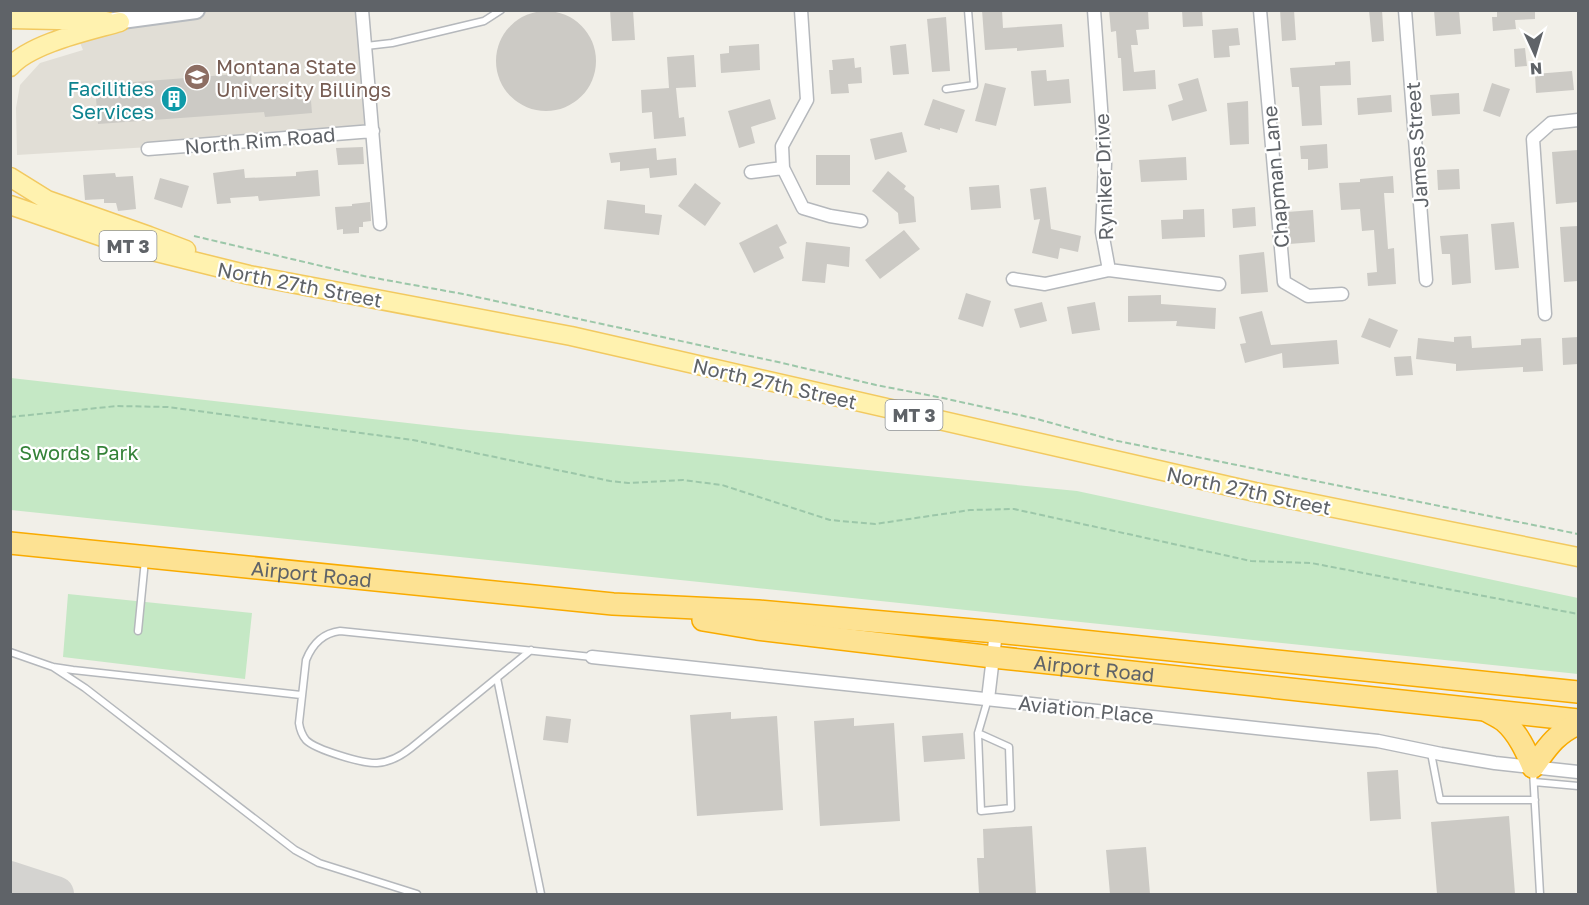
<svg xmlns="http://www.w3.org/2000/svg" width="1589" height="905" font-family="'Golos Text',sans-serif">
	<rect width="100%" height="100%" fill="#f1efe8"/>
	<path fill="#e1ded6" d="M67 11H362L373 131 233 142 17 155 16 108 20 85 40 63 83 50Z"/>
	<path fill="#c5e8c5" d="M11 378 469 430 1077 491 1578 598V674L11 510Z
		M68 594 252 613 245 679 63 657Z"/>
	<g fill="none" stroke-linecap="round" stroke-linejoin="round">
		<path stroke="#d4d3d0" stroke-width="36" d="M10 879 56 894"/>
	</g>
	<path fill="#cccac5" d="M610 10H633L635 40 612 41Z
		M982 10H1002L1003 28 1062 24 1064 47 1017 51V48L985 50Z
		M1109 10H1148L1149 29 1136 30 1138 45H1131L1134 72 1155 70 1156 89 1123 91 1121 58H1118L1116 31 1111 32Z
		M1182 10H1202L1203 26 1183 27Z
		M1280 10H1294L1296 40 1282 41Z
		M1369 10H1382L1384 41 1372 42Z
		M1434 10H1459L1461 34 1436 36Z
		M1497 10H1535V19L1515 20 1516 29 1493 31 1492 17H1497Z
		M496 61a50 50 0 1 1 100 0a50 50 0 1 1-100 0Z
		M946 17 950 71 932 72 927 19Z
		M1238 28 1240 45 1229 46 1230 57 1214 58 1212 30Z
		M759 44 760 70 721 73 720 54 729 53V46Z
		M906 44 909 74 893 75 890 46Z
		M1525 48 1527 66 1515 67 1514 49Z
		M694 55 696 87 676 88 679 118 684 117 686 136 654 139 652 112 642 113 641 90 669 88 667 57Z
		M854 58 855 68 861 67 862 83 848 84 849 93 831 94 829 70H833L832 60Z
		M1350 61 1351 85 1320 86 1322 125 1302 126 1299 87H1292L1290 68 1335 65V62Z
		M1046 70 1047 81 1069 79 1071 103 1034 106 1031 71Z
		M1572 71 1574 90 1536 93 1535 74Z
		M251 73 252 91 297 88 298 90 310 89 312 113 265 117 264 112 98 124 95 85Z
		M1198 78 1207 111 1172 121 1168 105 1183 100 1178 84Z
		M985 83 1006 88 996 126 975 121Z
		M1492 83 1510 89 1500 117 1483 111Z
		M1459 93 1460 114 1432 116 1430 95Z
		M1391 95 1392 112 1358 115 1357 98Z
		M770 99 776 119 751 127 755 143 739 148 728 111Z
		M933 99 965 110 957 133 940 128V130L924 125Z
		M1248 101 1249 144 1230 145 1227 103Z
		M902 132 907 152 875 160 870 139Z
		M1327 144 1328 168 1308 170V159H1301L1300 146Z
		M363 147 364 164 338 165 336 148Z
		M656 148 657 160 676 158 677 175 650 178 649 168 620 171V162L611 163 609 153Z
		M1578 150V202L1556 204 1552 152Z
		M816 155H850V185H816Z
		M1186 157 1187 180 1141 182 1139 160Z
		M244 169 245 178 296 176V172L318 170 320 196 259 201 258 196 230 198 231 203 217 204 213 173Z
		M1459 169 1460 189 1438 190 1437 170Z
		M888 171 906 186 904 189 914 197 916 222 899 224 898 213 872 191Z
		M115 173 116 177 133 176 136 209 118 211 116 203H104V199L85 200 83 175Z
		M1393 176 1394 193H1384L1388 249 1394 248 1396 284 1368 286 1367 273 1377 272 1374 230 1362 231 1360 209 1341 210 1339 183 1360 182V179Z
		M160 178 189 186 182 208 154 199Z
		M695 183 721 203 705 226 678 206Z
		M999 185 1001 208 971 210 969 187Z
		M1046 187 1051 229 1081 236 1078 252 1060 248 1058 259 1032 253 1040 219 1034 220 1030 189Z
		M607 200 645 205V213L662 215 659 235 604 229Z
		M370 202 371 221 363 222V227H359V233L343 234V229L337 230 335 207 352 206V204Z
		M1255 207 1256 226 1233 228 1232 209Z
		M1204 209 1205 237 1162 239 1161 220 1183 219V210Z
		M1313 210 1315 242 1289 244 1287 212Z
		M1514 222 1519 268 1495 270 1491 224Z
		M777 224 787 243 779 247 784 258 754 273 739 243Z
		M1578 226V281L1564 282 1560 227Z
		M904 230 920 249 880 279 865 260Z
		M1468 234 1471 283 1452 285 1450 254H1442L1440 236Z
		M806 242 850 247 849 267 827 264 825 283 802 281Z
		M1264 252 1268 292 1241 294 1239 255Z
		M966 293 991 301 983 327 958 319Z
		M1161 295V304L1216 308 1215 329 1176 326 1177 321 1128 322V296Z
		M1042 302 1047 321 1020 328 1014 309Z
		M1095 302 1100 330 1072 334 1067 307Z
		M1262 311 1271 345 1337 340 1339 364 1283 368 1282 353 1245 363 1240 344 1246 343 1239 317Z
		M1369 318 1398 330 1390 348 1361 337Z
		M1471 336 1472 348 1521 345V339L1541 338 1543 371 1523 372V367L1456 371V364L1416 359 1418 338 1454 342V337Z
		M1578 337V364L1563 365 1562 338Z
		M1411 356 1413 375 1396 376 1394 357Z
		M731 712V719L777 716 783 810 697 816 690 715Z
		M546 716 571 719 568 743 543 740Z
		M854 718V726L894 723 900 821 820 826 814 721Z
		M963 733 965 759 924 762 922 736Z
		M1398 770 1401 819 1370 821 1367 772Z
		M1509 816 1515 894H1437L1431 822Z
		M1032 826 1036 894H979L977 858H984L983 829Z
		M1146 847 1150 894H1110L1106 850Z"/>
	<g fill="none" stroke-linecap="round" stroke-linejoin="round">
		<g stroke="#b5b8bc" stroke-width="9">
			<path id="lane" d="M366 46 392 43 484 21 501 10
				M946 89 974 85 968 10
				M138 631 145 560
				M531 650 411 748C401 756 391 762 377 763 364 764 316 750 306 740 302 735 300 730 299 723L306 660C312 645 323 633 340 631L592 657
				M10 652 53 667 73 670 301 695
				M53 667 85 688 295 850 319 863 417 894
				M497 678 541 894
				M978 733 1009 747 1011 808 981 811 978 733 988 699
				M1431 753 1440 800H1535
				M1533 771 1540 894
				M1534 782 1578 786"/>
		</g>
		<g stroke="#b5b8bc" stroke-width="15">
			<path id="street" d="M362 10 380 224
				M801 10 807 100 782 146 783 168 803 208 830 216 861 221
				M1094 10 1105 164 1102 232 1109 270 1219 284
				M1260 10 1284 282 1308 296 1342 294
				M1405 10 1426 280
				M148 149 373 131
				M751 172 783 168
				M1013 279 1045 284 1109 270
				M1545 314 1533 139 1551 123 1578 120
				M592 657 1378 741 1441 754 1495 763 1578 772
				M988 699 996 632"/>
		</g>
		<g stroke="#b6babf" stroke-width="20">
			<path id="secondary" d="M107 22 196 10"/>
		</g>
		<g stroke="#f2c960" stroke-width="21">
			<path id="primary" d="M10 19 106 21
				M10 67C31 43 89 31 120 22
				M10 177 47 200 149 236 186 250
				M10 205 120 243 249 275 571 336 1255 492 1578 557"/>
		</g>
		<g stroke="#f9ab00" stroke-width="24">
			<g id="highway">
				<path id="s1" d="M10 543 613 604 758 611 996 632 1578 692"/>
				<path id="s2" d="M703 620 757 629 993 657 1578 720"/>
				<path d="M1487 711C1492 714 1499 717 1504 721 1518 733 1526 751 1533 767"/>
				<path d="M1533 767C1547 748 1555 734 1578 724"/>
			</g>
		</g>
		<path stroke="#9cc7a9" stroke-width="2" stroke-dasharray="6 3" stroke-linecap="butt" d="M194 236 364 276 463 294 778 362 876 385 943 398 1037 419 1113 440 1578 534
			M10 417 117 406 168 407 413 440 610 481 628 483 683 480 722 485 830 520 875 524 970 510 1014 509 1251 561 1311 563 1578 614"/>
		<use href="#lane" stroke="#fff" stroke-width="6"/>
		<use href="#street" stroke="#fff" stroke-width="12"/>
		<use href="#secondary" stroke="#fff" stroke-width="16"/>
		<use href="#primary" stroke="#fff2af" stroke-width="18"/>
		<use href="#highway" stroke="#fde293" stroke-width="21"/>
	</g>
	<defs>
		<g id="university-disc" transform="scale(1.35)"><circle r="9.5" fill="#8d6e63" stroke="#fff"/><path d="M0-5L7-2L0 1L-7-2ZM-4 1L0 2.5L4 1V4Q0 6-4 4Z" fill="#fff"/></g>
		<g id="building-disc" transform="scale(1.35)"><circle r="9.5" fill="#0f9aa8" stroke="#fff"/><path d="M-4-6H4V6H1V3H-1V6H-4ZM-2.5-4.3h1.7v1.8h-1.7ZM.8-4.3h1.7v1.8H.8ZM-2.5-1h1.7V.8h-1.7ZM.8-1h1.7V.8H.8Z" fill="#fff"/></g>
	</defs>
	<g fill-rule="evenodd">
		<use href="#university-disc" x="197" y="77"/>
		<use href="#building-disc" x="174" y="99"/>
	</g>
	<g text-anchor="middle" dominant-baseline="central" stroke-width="4.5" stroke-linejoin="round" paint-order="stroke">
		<g fill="#fff" stroke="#8f9295" stroke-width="1.5">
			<rect x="99.5" y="231" width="57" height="30" rx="4.5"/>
			<rect x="885.5" y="400" width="57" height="30" rx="4.5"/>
		</g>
		<g font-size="18" font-weight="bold" fill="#5f6368">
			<text x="128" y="246">MT 3</text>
			<text x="914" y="415">MT 3</text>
		</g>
		<g font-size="20" fill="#785e54" stroke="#fff" text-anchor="start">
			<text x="216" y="66">Montana State<tspan x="216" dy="23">University Billings</tspan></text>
		</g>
		<g font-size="20" fill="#0d838f" stroke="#fff" text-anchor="end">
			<text x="154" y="88">Facilities<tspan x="154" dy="23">Services</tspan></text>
		</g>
		<g font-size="20" fill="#5f6368" stroke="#fff">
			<text transform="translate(260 140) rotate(-5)">North Rim Road</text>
			<text transform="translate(1416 145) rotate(-94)">James Street</text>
			<text transform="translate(1103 177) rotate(-92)">Ryniker Drive</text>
			<text transform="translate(1275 177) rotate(-95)">Chapman Lane</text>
			<text transform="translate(300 284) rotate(11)">North 27th Street</text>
			<text transform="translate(775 383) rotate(13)">North 27th Street</text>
			<text transform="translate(1249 490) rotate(12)">North 27th Street</text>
			<text stroke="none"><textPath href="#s1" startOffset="303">Airport Road</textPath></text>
			<text stroke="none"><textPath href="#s2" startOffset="394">Airport Road</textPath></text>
			<text transform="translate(1086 709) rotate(6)">Aviation Place</text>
		</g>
		<g font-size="20" fill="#348238" stroke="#fff">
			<text x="79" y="452">Swords Park</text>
		</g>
	</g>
	<rect width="1589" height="905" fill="none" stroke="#5f6368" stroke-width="24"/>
	<g transform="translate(1535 54) rotate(176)" stroke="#ffffff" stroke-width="4.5" paint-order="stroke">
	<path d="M0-4.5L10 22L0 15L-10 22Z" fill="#5f6368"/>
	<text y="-9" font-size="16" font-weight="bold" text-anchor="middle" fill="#5f6368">N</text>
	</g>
</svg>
